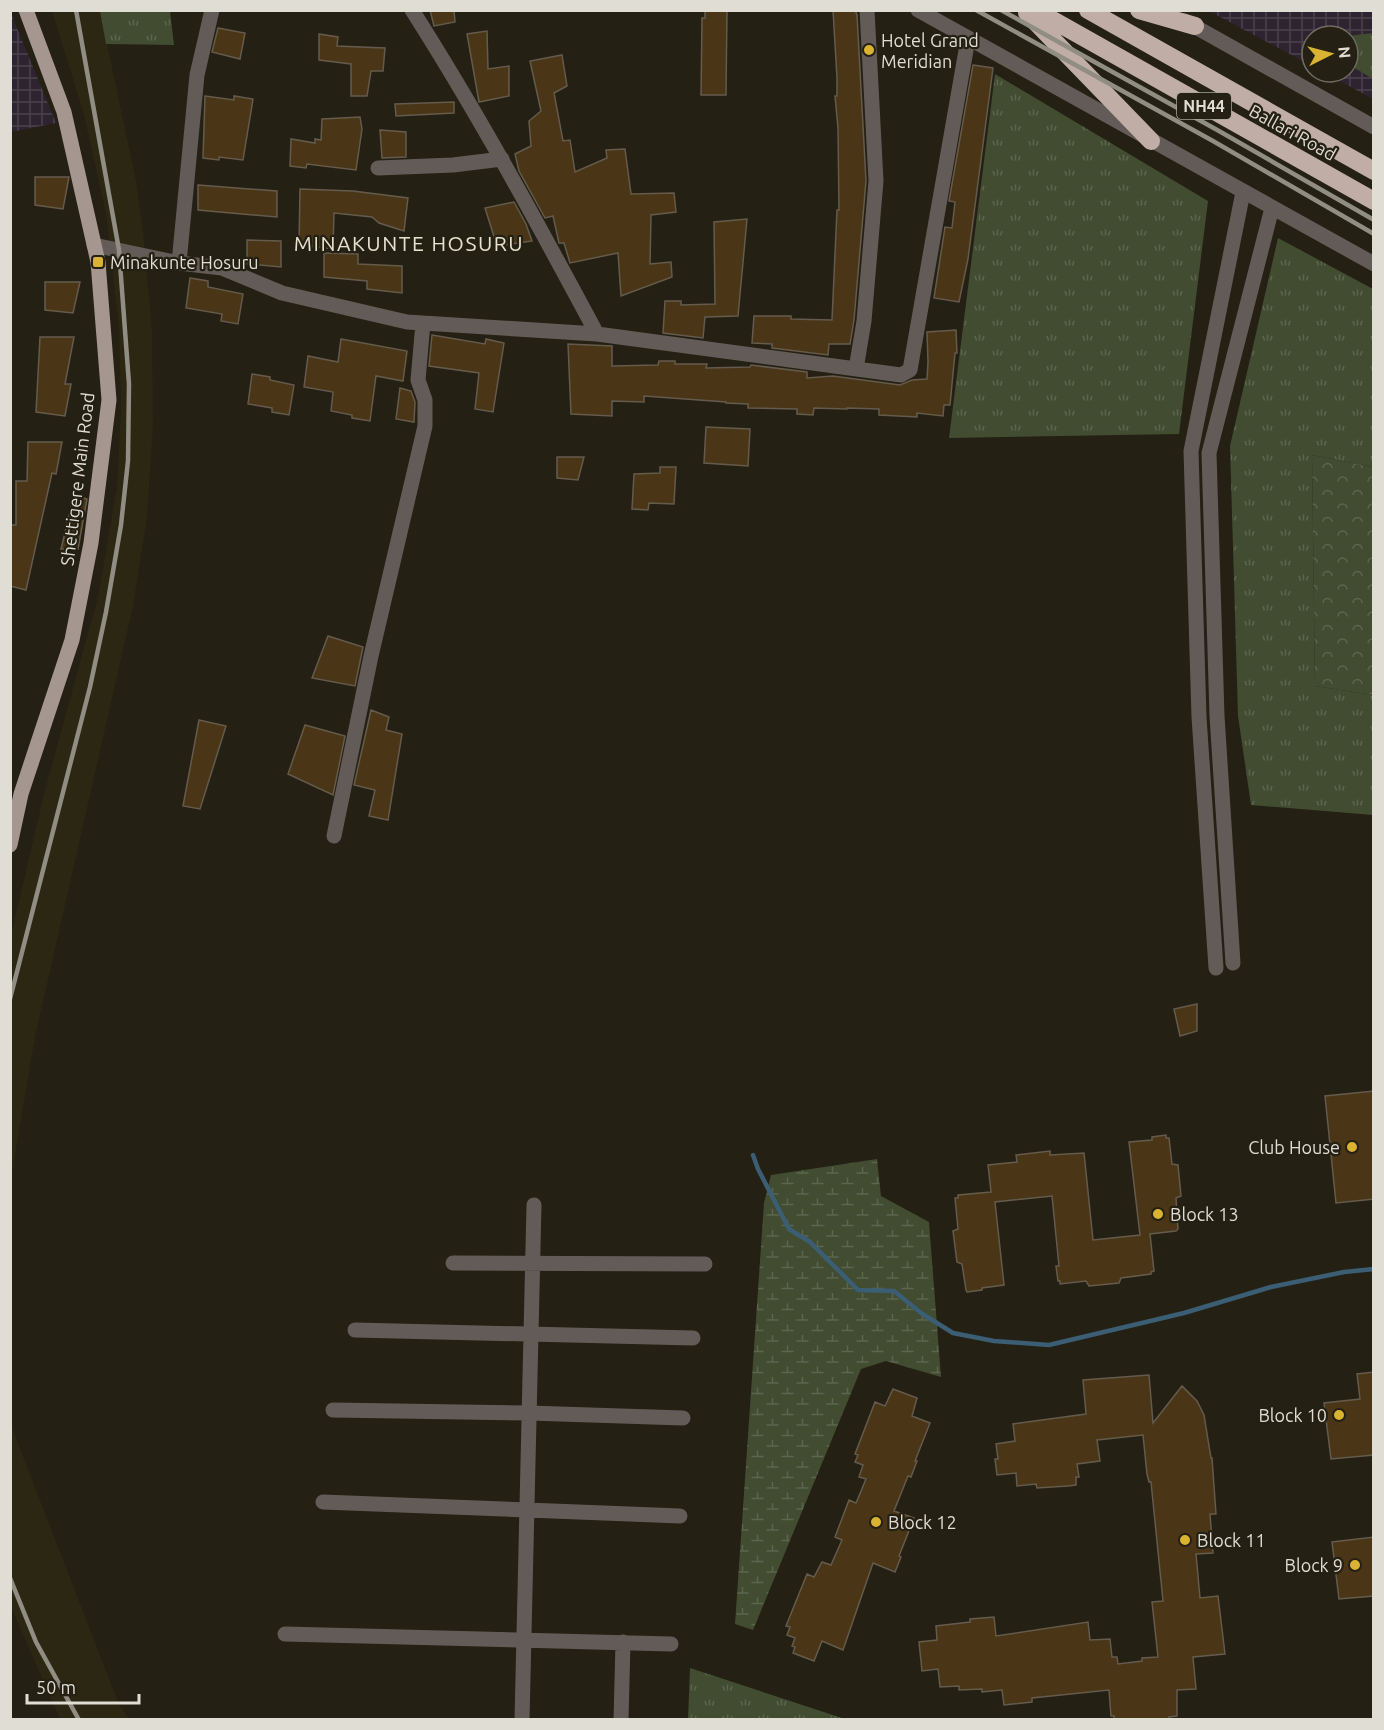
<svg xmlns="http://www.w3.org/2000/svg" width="1384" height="1730" font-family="Ubuntu,sans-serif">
	<defs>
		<pattern id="industrial-grid" width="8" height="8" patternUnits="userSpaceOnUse" patternTransform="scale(1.5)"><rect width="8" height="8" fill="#2e2331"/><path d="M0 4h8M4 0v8" fill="none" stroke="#4c424e"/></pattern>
		<pattern id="grass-tufts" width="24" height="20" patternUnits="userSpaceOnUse" patternTransform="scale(1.5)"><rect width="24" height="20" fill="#414c31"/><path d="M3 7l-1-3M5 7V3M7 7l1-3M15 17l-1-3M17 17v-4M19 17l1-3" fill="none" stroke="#5c654e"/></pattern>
		<pattern id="forest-crowns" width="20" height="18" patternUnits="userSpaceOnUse" patternTransform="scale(1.5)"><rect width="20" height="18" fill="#414c31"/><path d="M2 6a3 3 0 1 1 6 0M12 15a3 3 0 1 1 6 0" fill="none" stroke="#5c654e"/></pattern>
		<pattern id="wetland-marsh" width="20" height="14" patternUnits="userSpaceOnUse" patternTransform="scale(1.5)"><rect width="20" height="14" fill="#414c31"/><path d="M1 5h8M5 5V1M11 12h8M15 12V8" fill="none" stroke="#5c654e"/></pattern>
	</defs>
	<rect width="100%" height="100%" fill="#242013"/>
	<path fill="#2c2713" d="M52 11H100L136 181 143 231 152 331 153 427 147 517 133 606 35 1037 11 1179V935L45 790 98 597 117 487 121 409 119 326 106 213 84 115Z
		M10 1412 14 1433 120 1707 130 1719H60L11 1607Z"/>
	<path fill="url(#industrial-grid)" d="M10 11 56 123 11 132H10Z
		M1209 11H1373V99L1323 72H1348V36H1312V66Z"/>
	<path fill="url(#grass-tufts)" d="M100 11H170L174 45 106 44Z
		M1373 33H1374L1373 79 1348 64V36Z
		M995 74 1208 201 1179 434 949 438Z
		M1278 238 1373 289V467L1312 455 1315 686 1373 695V815L1251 805 1238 716 1230 446Z
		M690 1668 845 1719H688Z"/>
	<path fill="url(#forest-crowns)" d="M1312 455 1373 467V695L1315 686Z"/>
	<path fill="url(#wetland-marsh)" d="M877 1159 881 1196 929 1222 941 1377 886 1361 861 1369 753 1630 735 1624 764 1203 771 1175Z"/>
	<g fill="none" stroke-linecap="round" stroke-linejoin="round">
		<path stroke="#3b5e75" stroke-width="4.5" d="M753 1155 758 1169 789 1229 810 1242 858 1290 894 1291 921 1313 953 1333 994 1341 1049 1345 1184 1313 1271 1287 1344 1272 1374 1269"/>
	</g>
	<path fill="#4a3616" stroke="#645b4d" stroke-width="1.5" d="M430 10H454L455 22 434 26Z
		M705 10H727L726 95H701L702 18H705Z
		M833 10H855L857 15 866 181 854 320 850 344H829L828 355 772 348V344L752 343 754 316H791V319L832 320 837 210H839L838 128 835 96H837V78Z
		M218 28 245 33 240 59 212 52Z
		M487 31 488 69 509 66V96L479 102 467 34Z
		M319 34 338 37 337 46 385 48 383 71H371L367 96H351V64L319 60Z
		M562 55 567 86 554 93 563 141 570 140 575 172 607 158 606 150 625 149 631 194 674 193 676 212 651 215 650 264 671 262 672 277 621 296 618 253 570 263 564 243H559L553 216 545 218 519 171 515 154 531 146 529 121 541 111 530 61Z
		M973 65 993 68 968 259 959 302 934 298 945 227 952 228 955 202 949 201Z
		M205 96 234 100V96L253 99 243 160 219 157V160L203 158Z
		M454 102V113L396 116 395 104Z
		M360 117 362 129 356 170 307 164 306 168 290 166 291 139 315 143V139L321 140 322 119Z
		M380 130 406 132V157L382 158Z
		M35 177H69L63 209 35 205Z
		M198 185 277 191V217L198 210Z
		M300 189 353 191 408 198 404 231 379 223 372 217 334 213 333 249 299 245Z
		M514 202 526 224 532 241 497 246 485 208Z
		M747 219 738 316 705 317 703 338 663 333 665 301H681V305L715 304 714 222Z
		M247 240 281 241V267L247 264Z
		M324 253 358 254V264L402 266V293L367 289V281L324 277Z
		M190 278 208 281V287L243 294 238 324 221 321 222 314 186 308Z
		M45 282H80L73 313 45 310Z
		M956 330 957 353H955L950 405H944L943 416 917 413V417L879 415V409L847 408V409L814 408 813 415 797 414V409L748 408V404L726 403V402L644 396V402L612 401V416L571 414 568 344 612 346V366L658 365 659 361H675V364H707L706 368 750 367 751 365 807 372V378L833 376 900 385 912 380 927 379 928 362 927 332Z
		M432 335 485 344 486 339 504 343 493 412 475 409 479 373 429 366Z
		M40 337H74L65 384H71L65 416 36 412Z
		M341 339 407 351 403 381 376 376 370 421 352 418V415L331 411 333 392 304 387 308 356 338 362Z
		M252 374 270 377V380L294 385 289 415 272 412V408L248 404Z
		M400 388 411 391 415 402 414 422 396 419Z
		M706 427 750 429 748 466 704 463Z
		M28 442H62L56 474 52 473 26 590 10 586V525H16V481H27Z
		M557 457H584L578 480 557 478Z
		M660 467H676L674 504 649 503 648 510 632 509 634 474 660 473Z
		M74 495 87 499 78 549H61Z
		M328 636 363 647 355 686 312 678Z
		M371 710 389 717 386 730 402 734 388 820 369 816 375 790 354 785Z
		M199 720 226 726 200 809 183 806Z
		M305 725 345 736 333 795 288 774Z
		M1197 1004V1031L1180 1036 1174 1009Z
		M1374 1091V1199L1336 1203 1325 1096Z
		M1166 1135V1138H1169L1172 1164 1178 1165 1181 1196 1176 1198 1178 1229 1176 1231 1150 1234 1154 1271 1151 1272V1274L1121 1278 1119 1283 1089 1286 1086 1281 1060 1284V1281H1058L1056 1266H1059L1052 1196 995 1202 1004 1285 982 1288V1290L967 1292 966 1290 962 1264 957 1262 953 1231 958 1229 955 1198H958V1195L991 1192 988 1165 1017 1162 1016 1155 1050 1151V1155L1084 1153 1093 1240 1140 1235 1129 1142 1152 1140V1137Z
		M1374 1372V1455L1331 1459 1324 1403 1360 1399 1357 1374Z
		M1149 1375 1153 1423 1182 1386 1197 1401 1204 1415 1211 1458H1212L1216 1514H1210L1213 1553 1196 1554 1200 1598 1218 1596 1225 1654 1193 1657 1196 1689 1177 1690V1716L1169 1717V1719H1114V1716H1111L1109 1690 1032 1698V1702L1004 1705 1002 1690 982 1692V1689L959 1690V1686L940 1687 938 1669 922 1671 919 1642 937 1640 936 1626 970 1622V1619L994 1617 996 1636 1088 1622 1090 1640 1110 1639 1112 1657H1117L1118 1664 1142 1661V1658L1158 1657 1152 1602 1163 1601 1151 1482H1149L1147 1474 1143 1435 1097 1440 1100 1461 1077 1464 1079 1477H1076V1485L1068 1486 1037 1488 1036 1484 1017 1486 1016 1473 997 1475 995 1459H998L996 1444 1015 1441 1013 1424 1086 1414 1083 1380Z
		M893 1389 917 1398 912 1416 930 1423 915 1461H917L911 1477 908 1476 894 1511 914 1518 899 1556 901 1557 895 1572 873 1563 843 1650 822 1641 814 1661 793 1653 795 1647 792 1646 795 1638 787 1635 790 1627 786 1626 807 1574 814 1577 822 1562 831 1565 842 1540 835 1537 849 1500 856 1503 866 1479 859 1477 863 1465 855 1462 858 1455 855 1454 875 1402 885 1406Z
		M1374 1537V1596L1339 1599 1332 1542Z"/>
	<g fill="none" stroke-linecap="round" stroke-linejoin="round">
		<path stroke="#635b58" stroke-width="15" d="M412 10C479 115 538 224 597 334L901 375 910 370 968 39
			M918 10 1374 264
			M1185 21 1374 127
			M378 168 453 165 502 159
			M94 245 179 263 197 75 212 10
			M179 263 222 268 282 293 407 322 597 334
			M856 369 864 321 876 181 867 10
			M334 836 371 656 425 426V400L418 380 423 323
			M1233 963 1217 716 1209 453 1272 208
			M1216 968 1199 717 1191 451 1243 192
			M453 1263 705 1264
			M355 1330 693 1338
			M333 1410 529 1413 683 1418
			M323 1502 680 1516
			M285 1634 671 1644
			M522 1720 534 1205
			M621 1720 623 1642"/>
		<path stroke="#a59690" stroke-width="15" d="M10 845 21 794 72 640 91 543 109 400 98 262 64 112 26 10"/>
		<path stroke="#c0ada6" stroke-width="18" d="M1035 10 1374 201
			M1088 10 1374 171
			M1139 10 1195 26
			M1027 13 1151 141"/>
		<path stroke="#908d82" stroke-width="4.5" d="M976 10 1213 141 1374 234
			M1001 10 1219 131 1374 220
			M10 999 90 687 106 612 121 525 128 461 129 384 119 250 76 10
			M10 1578 36 1642 79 1720"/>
	</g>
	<g fill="#dbb333" stroke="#242013" stroke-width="2">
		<circle cx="869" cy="50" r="6"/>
		<rect x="92" y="256" width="12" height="12" rx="3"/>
		<circle cx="1352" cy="1147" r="6"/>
		<circle cx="1158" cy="1214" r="6"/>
		<circle cx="1339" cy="1415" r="6"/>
		<circle cx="876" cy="1522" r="6"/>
		<circle cx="1185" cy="1540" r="6"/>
		<circle cx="1355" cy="1565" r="6"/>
	</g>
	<g text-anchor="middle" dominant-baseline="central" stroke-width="4.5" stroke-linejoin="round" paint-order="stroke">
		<rect fill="#242013" stroke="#a7a49a" stroke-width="1.5" x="1177" y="93" width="54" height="26" rx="4.5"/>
		<g font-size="16" font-weight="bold" fill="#dfddd4">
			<text x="1204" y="106">NH44</text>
		</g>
		<g font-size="18" fill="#dfddd4" stroke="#242013" text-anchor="start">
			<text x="881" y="40">Hotel Grand<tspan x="881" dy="21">Meridian</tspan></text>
			<text x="110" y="262">Minakunte Hosuru</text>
			<text x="1340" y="1147" text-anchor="end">Club House</text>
			<text x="1170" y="1214">Block 13</text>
			<text x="1327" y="1415" text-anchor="end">Block 10</text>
			<text x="888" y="1522">Block 12</text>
			<text x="1197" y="1540">Block 11</text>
			<text x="1343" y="1565" text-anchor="end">Block 9</text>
		</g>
		<g font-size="18" fill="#dfddd4" stroke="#242013">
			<text transform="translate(1293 132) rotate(29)">Ballari Road</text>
			<text transform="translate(77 479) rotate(-83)">Shettigere Main Road</text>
		</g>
		<g font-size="21" letter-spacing="1.5" fill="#e6e2d0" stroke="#242013">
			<text x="409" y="243">MINAKUNTE HOSURU</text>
		</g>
	</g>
	<rect width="1384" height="1730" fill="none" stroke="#dfddd4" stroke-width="24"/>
	<g transform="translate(1330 54) rotate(84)"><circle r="28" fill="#242013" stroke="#6f6c60" stroke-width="1.5"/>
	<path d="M0-4.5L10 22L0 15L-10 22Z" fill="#dbb333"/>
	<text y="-9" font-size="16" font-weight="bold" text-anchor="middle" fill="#dfddd4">N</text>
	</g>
	<path d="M27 1694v9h112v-9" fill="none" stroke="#dfddd4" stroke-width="3"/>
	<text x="36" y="1694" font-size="18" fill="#dfddd4" stroke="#242013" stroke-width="4.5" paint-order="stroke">50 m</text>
</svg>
